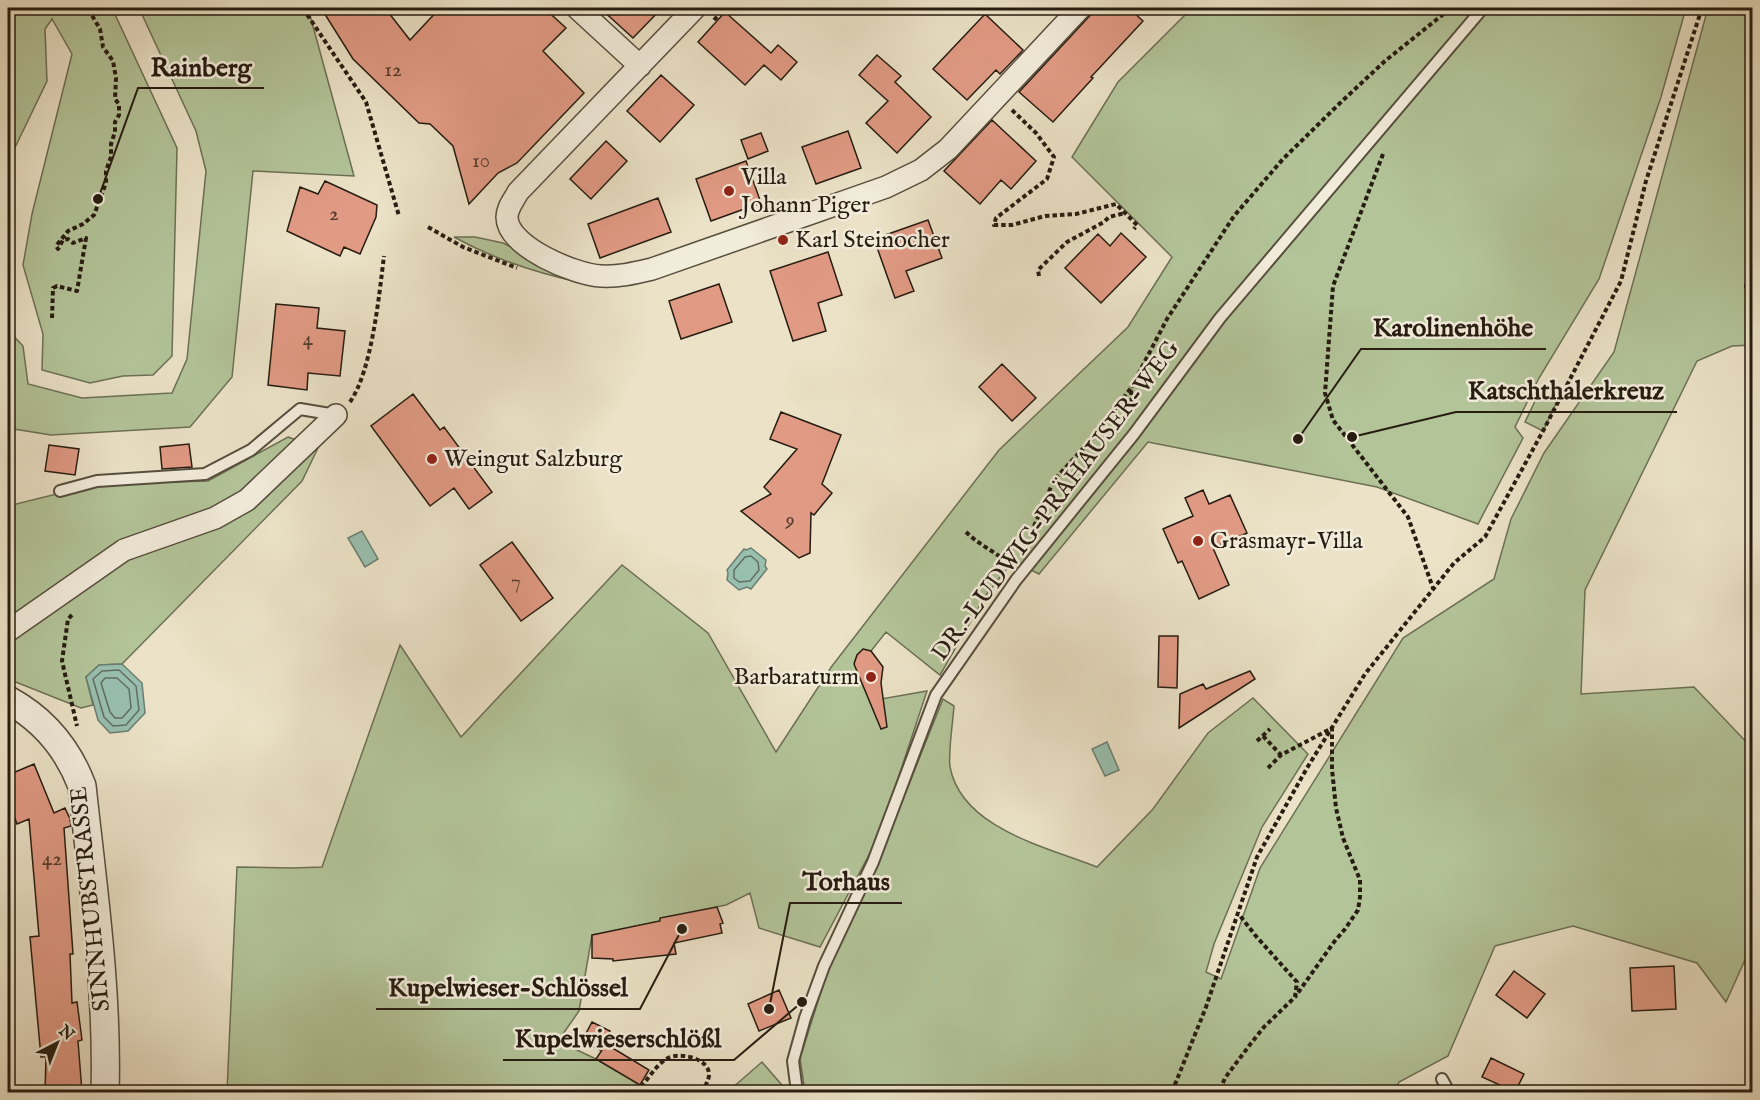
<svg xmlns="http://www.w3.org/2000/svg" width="1760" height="1100" font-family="'IM FELL English',serif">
	<rect width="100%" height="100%" fill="#ebe2c7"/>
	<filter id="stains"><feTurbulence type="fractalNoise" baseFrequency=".00333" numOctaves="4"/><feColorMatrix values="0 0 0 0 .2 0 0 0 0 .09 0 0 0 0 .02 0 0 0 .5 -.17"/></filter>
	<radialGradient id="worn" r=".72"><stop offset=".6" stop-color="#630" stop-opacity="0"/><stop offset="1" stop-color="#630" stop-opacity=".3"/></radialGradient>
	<path fill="#b3c499" stroke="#6c7055" stroke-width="1.5" d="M8 8H112L177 148 172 356 153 375 123 376 90 383 42 370 43 334 23 265 32 214 72 54 52 19 45 29 47 81 8 162Z
		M139 8H308L354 176 253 171 232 377 190 427 51 435 8 428V330L23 346 28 384 82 398 172 393 187 359 206 171 196 131Z
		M1192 8H1686L1661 97 1599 279 1539 378 1515 427 1523 438 1478 524 1377 487 1148 442 1039 574 1013 561 986 595 940 675 886 632 871 651H862L870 701 927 691 879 836 820 947 759 928 750 893 726 905 661 918 660 921 592 935 579 1011 558 1041 596 1059 640 1085 643 1092H227L237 867 292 868 322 867 400 645 461 737 622 565 708 633 776 752 832 666 999 450 1128 327 1172 257 1072 157 1118 82Z
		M1708 8H1752V345L1732 346 1697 361 1585 590 1581 694 1694 687 1752 748V951H1749L1726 1002 1697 963 1573 926 1495 946 1448 1056 1399 1082 1394 1092H805L800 1058 827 973 879 859 943 699 954 706C953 722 948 752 950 767 962 829 1047 847 1097 867L1153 809 1208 733 1253 698 1308 754 1262 827 1214 944 1206 972 1221 979 1260 868 1403 638 1494 579 1511 519 1544 453 1614 352Z
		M454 237H475L503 243 579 282C537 273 492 258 454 237Z
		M1539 393 1557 402 1543 431 1525 422Z
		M288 437 318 448 302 481 122 664 99 665 86 677 93 705 81 708 8 679V506L97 484 208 481Z
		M762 1062 788 1092H739L732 1088Z"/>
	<path fill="#99bfaf" stroke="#6b7e70" stroke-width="1.5" d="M362 531 378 559 365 567 348 538Z
		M751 548 766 560 765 566 767 569 751 589 747 587 739 590 727 580 728 573 727 570 744 549 746 550Z
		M122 664 142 683 145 713 128 731 110 733 98 720 86 677 99 665Z
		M1107 742 1119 770 1105 776 1092 749Z"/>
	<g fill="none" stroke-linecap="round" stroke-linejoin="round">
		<path stroke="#606e60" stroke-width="1.5" d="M751 556 758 562 759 570 750 581 739 582 734 578V570L745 557Z
			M119 670 136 686 139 710 126 725 113 726 104 717 93 679 102 671Z
			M105 678H117L129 689 131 708 122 718H115L110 712 101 683Z"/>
	</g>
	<path fill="#e19a84" stroke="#261c11" stroke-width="1.5" d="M321 8H385L410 40 440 8H544L566 28 543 51 584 93 517 163 498 173 469 204 453 146 430 124 419 123 353 59Z
		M600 8H662L633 38Z
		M1097 8H1129L1143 21 1091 77 1093 78 1053 122 1019 92Z
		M725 12 771 53 778 45 797 62 781 80 764 65 745 85 698 42Z
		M985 14 1023 50 1000 74 996 70 967 100 933 69Z
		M877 55 901 76 895 82 931 117 897 153 866 123 888 101 859 75Z
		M661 75 694 105 660 142 627 111Z
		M992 120 1036 161 1011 189 1001 180 980 204 944 171Z
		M848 131 861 168 816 184 802 147Z
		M761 133 768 151 748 159 741 140Z
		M606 141 627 161 591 199 570 179Z
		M746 161 761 203 711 221 696 179Z
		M325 181 377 205 376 217 360 254 344 247 340 256 287 231 300 187 318 194Z
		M658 198 671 232 600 258 588 224Z
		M928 220 942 258 906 271 914 291 895 298 874 239Z
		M1121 233 1146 257 1101 303 1065 268 1098 234 1110 246Z
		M828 252 842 295 818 303 826 331 793 341 770 271Z
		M719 284 732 322 681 339 669 301Z
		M276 304 319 308 317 328 345 331 340 376 308 373 307 390 268 385Z
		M1002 364 1036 398 1012 421 979 387Z
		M413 394 440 430 444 427 492 492 469 509 454 488 430 506 371 426Z
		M781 412 841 435 822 484 832 493 814 515 811 513 810 553 799 558 741 511 771 494 764 487 797 449 770 439Z
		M189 444 192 467 162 469 160 447Z
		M49 445 79 449 75 475 45 471Z
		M1203 490 1209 504 1230 495 1247 533 1213 548 1229 585 1199 599 1182 561 1178 563 1163 529 1193 516 1185 498Z
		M512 542 553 598 521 621 480 565Z
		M1159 636H1178L1177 688 1158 687Z
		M863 649 871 651 883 667 881 683 887 727 881 729 854 664 857 655Z
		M1250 671 1255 679 1179 728 1180 694 1203 684 1206 689Z
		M34 764 54 813 65 808 70 819 71 826 64 828 73 954H70L72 1003 77 1002 82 1040 78 1041 82 1092H45L46 1057H41L30 937 39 936 29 819 17 824 8 799V775Z
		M717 907 723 923 720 924 722 933 674 943 676 954 613 961V959L592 958V935L660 921V918Z
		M1674 966 1676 1009 1632 1011 1630 968Z
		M1514 971 1545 994 1527 1018 1496 995Z
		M779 990 791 1018 759 1031 748 1004Z
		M592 1022 610 1031 600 1050 582 1041Z
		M606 1044 649 1070 640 1085 596 1059Z
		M1491 1058 1524 1074 1515 1092 1482 1077Z"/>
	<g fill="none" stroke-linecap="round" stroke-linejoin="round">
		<g stroke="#574e3e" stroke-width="14">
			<path id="service" d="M60 491 97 481 205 474 251 450 300 409 336 415
				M1442 1079 1449 1092
				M797 1092 793 1061 805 1018 824 966 873 862 936 695 1016 580 1134 434 1220 318 1483 8"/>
		</g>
		<g stroke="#574e3e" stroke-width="24">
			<path id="minor" d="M577 8 640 66
				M695 8 518 192C514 200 507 208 507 217 507 247 576 275 601 276 619 277 635 273 652 269L886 187 921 170 948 149 1080 8
				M8 631 124 550 215 518 247 500 336 415"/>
		</g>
		<g stroke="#574e3e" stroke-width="30">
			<path id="tertiary" d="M8 700C43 719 68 749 82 786 93 887 108 990 105 1092"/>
		</g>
		<path stroke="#261c11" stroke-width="4" stroke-dasharray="4.5 3" stroke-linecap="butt" d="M8 8 9 9
			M19 8 26 10 33 8
			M304 8 306 13 366 102 399 216
			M714 20 725 8
			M1012 110 1036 133 1054 157 1047 179 996 218 994 225H1012L1045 216 1076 214 1116 204 1137 225 1134 229
			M1383 154 1333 286 1325 393 1333 420 1408 517 1433 588
			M428 227 463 247 517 268
			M1752 255 1746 286 1752 309
			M1039 276 1038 270 1067 242 1104 222 1109 217 1125 213
			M52 318 53 288 57 286 77 291 86 238 73 243 68 239 63 240 58 249 56 246 68 231 83 224 94 215 106 183V171L111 157V144L115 132V122L119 115V104L115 99 116 78 113 61 103 47 100 29 90 12 84 8
			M350 402C372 370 379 296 384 256
			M1132 410 1131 388 1167 319 1234 216 1283 159 1339 104 1385 61 1451 8
			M966 532C979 545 996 552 1009 564
			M1031 533 1054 480 1091 440 1131 388
			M72 615 68 619 62 661 77 726
			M1263 736 1281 755
			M1257 741 1270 729
			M1268 768 1281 755 1332 728V769L1336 808 1343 838 1360 880V897L1358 910 1345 929 1334 942 1295 997
			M1220 1090 1225 1078 1252 1042 1264 1027 1295 997 1297 982 1255 935 1238 913
			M636 1092C647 1082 655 1065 668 1058 679 1052 710 1058 709 1075 709 1080 704 1088 702 1092
			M1172 1092 1206 1007 1257 857 1307 768 1365 674 1454 563 1485 537 1543 431 1621 281 1646 181 1702 8
			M1186 1092 1196 1089 1211 1091
			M1211 1092 1217 1089 1224 1092"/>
		<use href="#service" stroke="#f2ecdb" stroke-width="10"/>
		<use href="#minor" stroke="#f2ecdb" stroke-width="21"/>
		<use href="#tertiary" stroke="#f2ecdb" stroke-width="27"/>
	</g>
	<g fill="#8f2418" stroke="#f2ecdb" stroke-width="2">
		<circle cx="729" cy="191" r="6"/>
		<circle cx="783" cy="240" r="6"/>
		<circle cx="432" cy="459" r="6"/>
		<circle cx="1198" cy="541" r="6"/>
		<circle cx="871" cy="677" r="6"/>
	</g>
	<g text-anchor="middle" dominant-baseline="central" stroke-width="5" stroke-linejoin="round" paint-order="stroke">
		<g font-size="21" fill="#553c2e">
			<text x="393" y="70">12</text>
			<text x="481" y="161">10</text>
			<text x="334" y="214">2</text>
			<text x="308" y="339">4</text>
			<text x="790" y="520">9</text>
			<text x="516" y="582">7</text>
			<text x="52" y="859">42</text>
		</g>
		<g font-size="24" fill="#261c11" stroke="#f2ecdb" text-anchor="start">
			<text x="741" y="177">Villa<tspan x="741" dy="28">Johann Piger</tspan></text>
			<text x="795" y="240">Karl Steinocher</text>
			<text x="444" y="459">Weingut Salzburg</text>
			<text x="1210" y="541">Grasmayr-Villa</text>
			<text x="859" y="677" text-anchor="end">Barbaraturm</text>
		</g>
		<g font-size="24" fill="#261c11" stroke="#f2ecdb">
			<text transform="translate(1056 501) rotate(-53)">DR.-LUDWIG-PRÄHAUSER-WEG</text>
			<text transform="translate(91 899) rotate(-96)">SINNHUBSTRASSE</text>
		</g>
	</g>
	<path fill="none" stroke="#261c11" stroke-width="2" d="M98 199L138 88H264M1298 439L1361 349H1546M1352 437L1456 412H1677M769 1009L790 903H902M682 929L640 1009H376M802 1002L734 1060H503"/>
	<g fill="#261c11" stroke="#f2ecdb" stroke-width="2">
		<circle cx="98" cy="199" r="6"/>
		<circle cx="1298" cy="439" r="6"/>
		<circle cx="1352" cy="437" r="6"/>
		<circle cx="769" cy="1009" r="6"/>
		<circle cx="682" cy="929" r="6"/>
		<circle cx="802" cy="1002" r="6"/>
	</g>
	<g font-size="26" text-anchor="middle" font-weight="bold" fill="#261c11" stroke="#f2ecdb" stroke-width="5" stroke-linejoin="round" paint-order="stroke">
		<text x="201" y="76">Rainberg</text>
		<text x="1453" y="336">Karolinenhöhe</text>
		<text x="1566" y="399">Katschthalerkreuz</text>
		<text x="846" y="890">Torhaus</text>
		<text x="508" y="996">Kupelwieser-Schlössel</text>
		<text x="618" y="1047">Kupelwieserschlößl</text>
	</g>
	<rect width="1760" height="1100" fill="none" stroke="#ebe2c7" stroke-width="30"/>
	<rect x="9" y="9" width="1742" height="1082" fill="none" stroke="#261c11" stroke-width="3"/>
	<rect x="15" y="15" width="1730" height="1070" fill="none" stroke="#261c11" stroke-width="1.5"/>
	<g transform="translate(57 1043) rotate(42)" stroke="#f2ecdb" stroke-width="4.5" paint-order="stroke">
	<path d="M0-4.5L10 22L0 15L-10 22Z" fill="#261c11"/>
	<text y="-9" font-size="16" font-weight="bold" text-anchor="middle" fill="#261c11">N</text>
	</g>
	<rect width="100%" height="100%" filter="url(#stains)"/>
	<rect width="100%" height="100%" fill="url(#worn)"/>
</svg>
